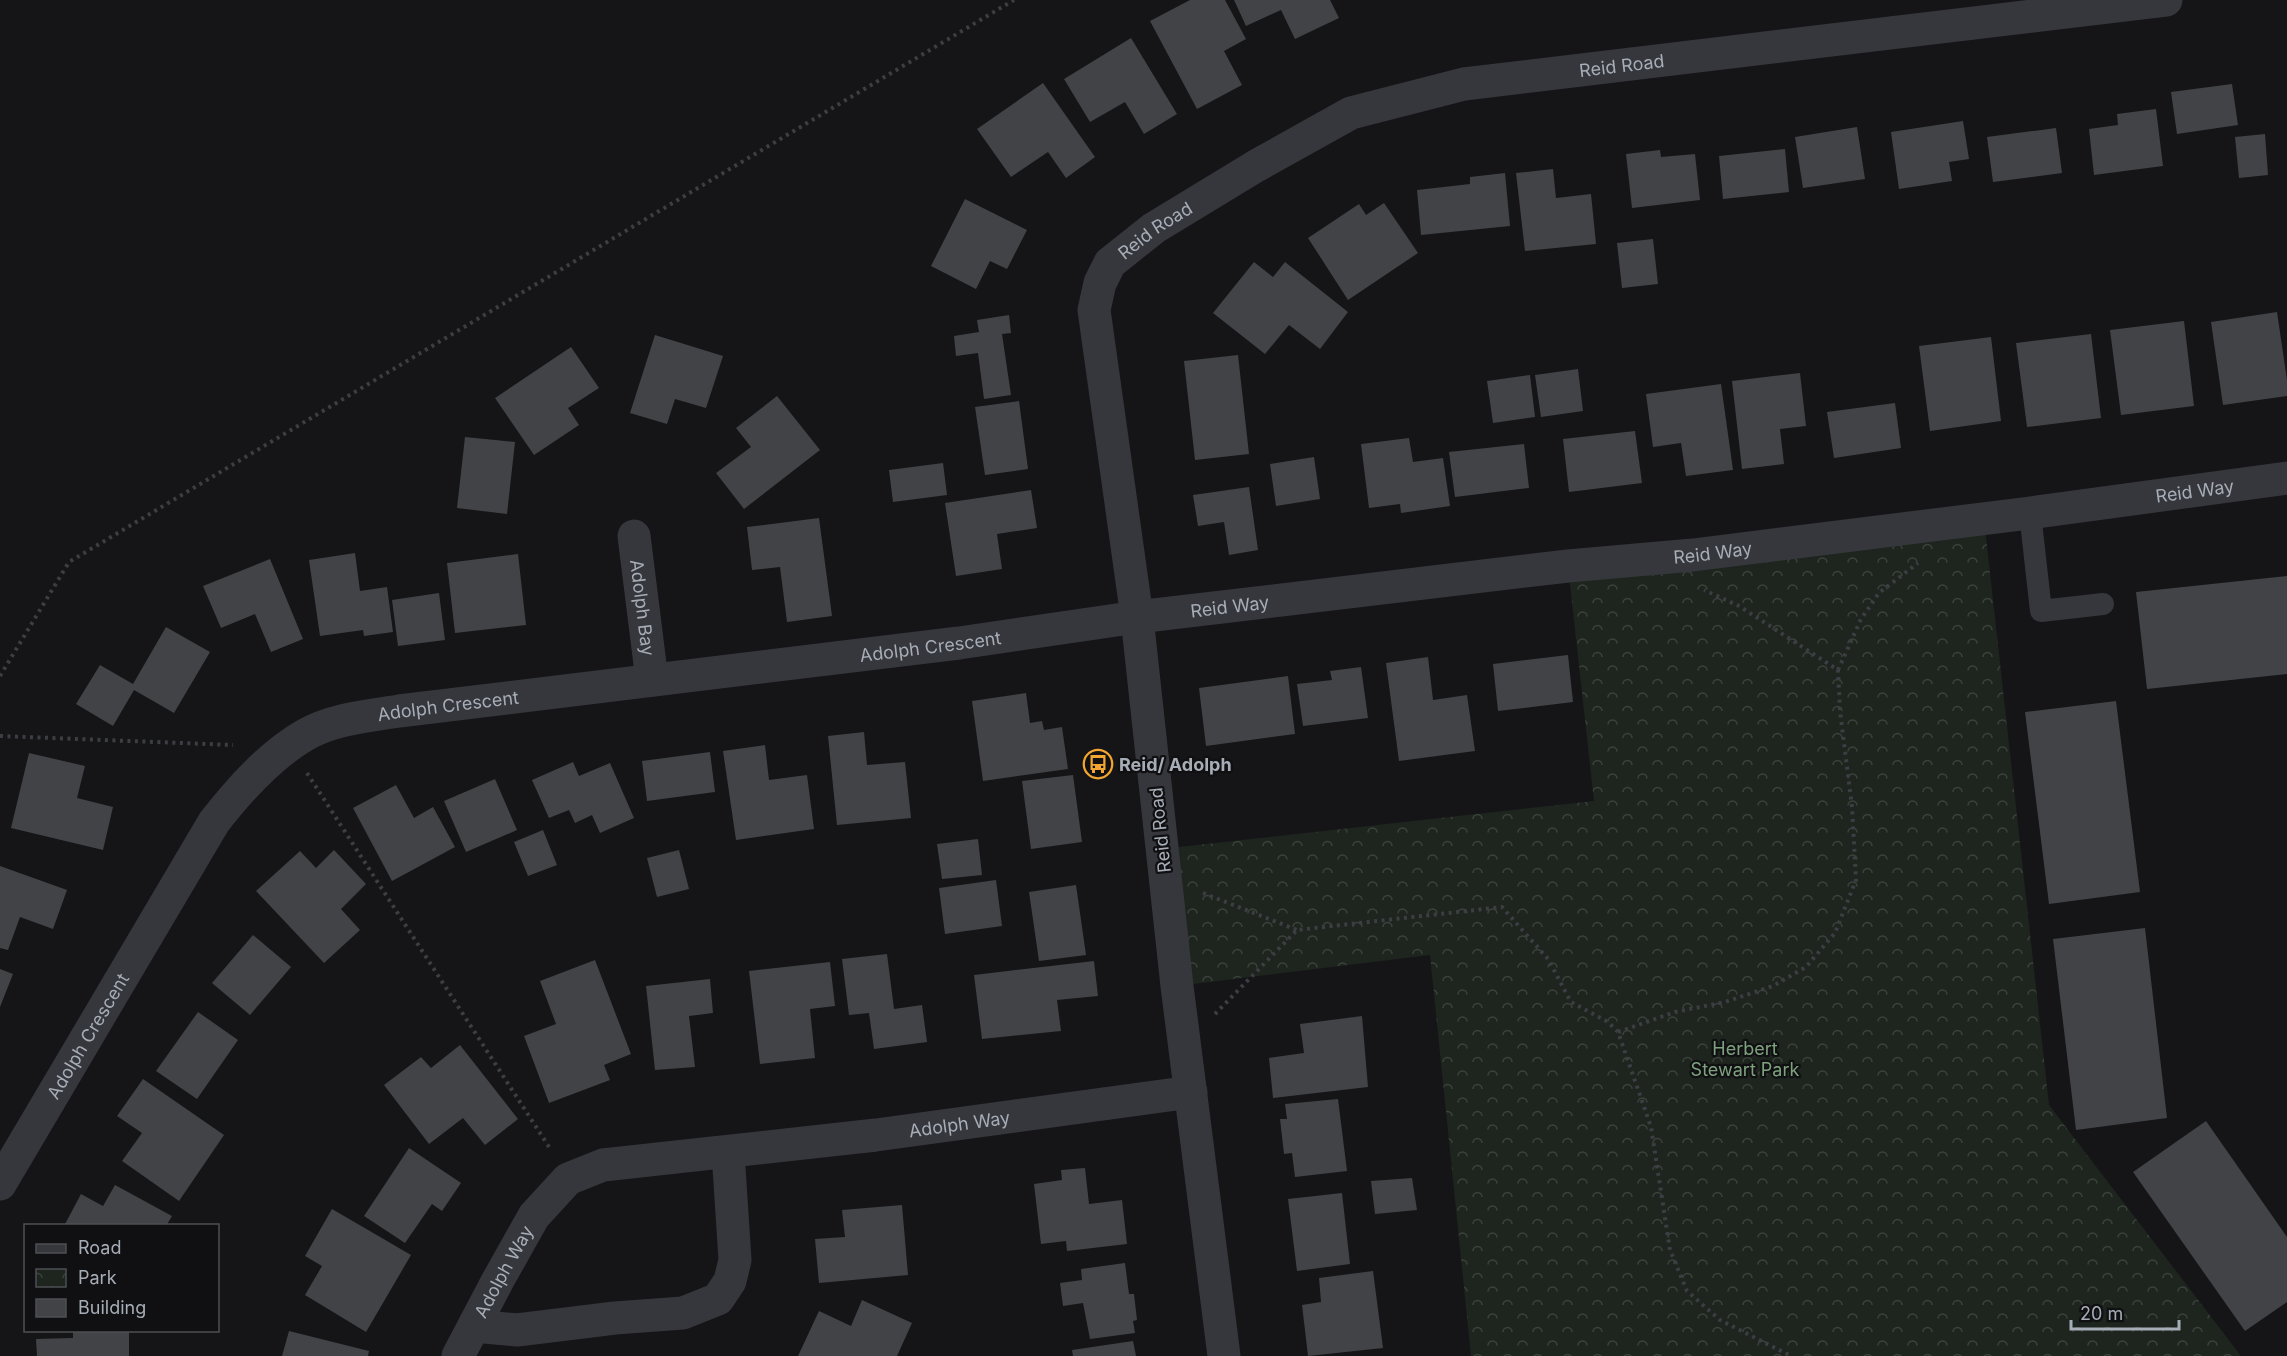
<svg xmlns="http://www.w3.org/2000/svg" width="2287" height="1356" font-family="Inter,sans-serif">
	<defs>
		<pattern id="park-crowns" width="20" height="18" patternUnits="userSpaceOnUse" patternTransform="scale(1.5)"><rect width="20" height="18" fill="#1d251e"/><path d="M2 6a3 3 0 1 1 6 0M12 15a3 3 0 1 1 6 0" fill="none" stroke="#3b423c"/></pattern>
	</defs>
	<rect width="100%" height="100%" fill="#151517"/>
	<path fill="url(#park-crowns)" d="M1984 519 2049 1105 2241 1356H1471L1430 955 1177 986 1161 849 1594 801 1568 566Z"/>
	<path fill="#414347" d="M1190 0H1225L1246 39 1224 51 1242 85 1197 109 1150 21Z
		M1234 0H1330L1339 18 1295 39 1281 10 1246 26Z
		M1131 38 1177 114 1144 134 1125 102 1090 122 1064 79Z
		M1043 83 1095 157 1066 178 1048 152 1011 177 977 129Z
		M2232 84 2238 125 2177 134 2171 92Z
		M2156 109 2163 166 2094 175 2089 129 2118 125 2117 114Z
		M1963 121 1969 159 1949 162 1952 181 1899 189 1891 132Z
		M1857 127 1865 179 1803 188 1795 137Z
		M2056 128 2062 173 1993 182 1987 137Z
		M2265 134 2268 175 2239 178 2235 137Z
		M1785 149 1789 192 1723 199 1719 156Z
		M1660 150 1661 157 1695 154 1700 200 1632 208 1626 154Z
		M1553 169 1556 198 1591 194 1596 244 1525 251 1516 173Z
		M1505 173 1510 226 1421 235 1417 190 1470 184V177Z
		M965 199 1027 230 1007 269 990 261 976 289 931 266Z
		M1384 203 1418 253 1348 300 1308 238 1359 204 1366 215Z
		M1653 239 1658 284 1622 288 1617 243Z
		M1254 262 1273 277 1285 262 1348 312 1320 349 1289 325 1265 354 1213 313Z
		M2277 312 2287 380V396L2223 405 2211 322Z
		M1009 315 1011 333 1002 334 1011 395 984 399 978 353 956 356 954 336 979 332 977 320Z
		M2184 321 2194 406 2121 415 2110 330Z
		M2091 334 2101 418 2027 427 2016 343Z
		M655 335 723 356 706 408 675 399 667 424 630 413Z
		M1991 337 2001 421 1930 431 1919 346Z
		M571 347 599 388 568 408 579 425 534 455 495 398Z
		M1238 355 1249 454 1195 460 1184 361Z
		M1578 369 1583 411 1541 417 1535 375Z
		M1800 373 1806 426 1780 429 1784 464 1742 469 1732 381Z
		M1530 375 1535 417 1493 423 1487 381Z
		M1721 384 1733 470 1686 476 1681 443 1653 447 1646 394Z
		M777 396 820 450 744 509 716 473 751 447 736 428Z
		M1019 401 1028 469 985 475 975 407Z
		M1895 403 1901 448 1834 458 1827 412Z
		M1635 431 1642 483 1569 492 1563 439Z
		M465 437 515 442 507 514 457 508Z
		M1409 438 1413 462 1443 458 1450 506 1401 513 1400 504 1369 508 1361 444Z
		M1524 444 1529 488 1455 497 1449 452Z
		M1314 457 1320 499 1276 506 1270 464Z
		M943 463 947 495 893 502 889 470Z
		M1249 487 1258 550 1229 555 1224 522 1198 526 1193 495Z
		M1031 490 1037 528 997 534 1002 569 956 576 945 503Z
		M819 518 832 616 787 622 780 567 752 570 747 527Z
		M355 553 360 591 387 587 393 632 364 636 363 630 320 636 309 560Z
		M518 554 526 625 455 633 447 563Z
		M270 559 303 639 271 652 255 614 221 628 203 586Z
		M2287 576V674L2147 689 2136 592Z
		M439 593 445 640 398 646 392 600Z
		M166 627 210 652 174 713 134 690 113 726 76 704 100 665 133 684Z
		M1568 655 1573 702 1498 711 1493 664Z
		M1428 657 1433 700 1467 695 1475 751 1399 761 1386 663Z
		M1361 667 1368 718 1303 726 1297 684 1332 680 1330 671Z
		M1288 676 1295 734 1206 746 1199 688Z
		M1026 693 1030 723 1042 721 1044 730 1062 727 1068 769 983 781 972 701Z
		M2116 701 2140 892 2049 904 2025 712Z
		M864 732 867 765 905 762 911 818 837 825 828 736Z
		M765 745 769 780 807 775 814 829 736 840 723 751Z
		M710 752 715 792 647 801 642 761Z
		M29 753 85 766 77 798 113 807 103 850 11 828Z
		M573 762 579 776 610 763 634 818 600 833 592 815 575 823 569 810 549 818 532 780Z
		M1073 775 1082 842 1031 849 1022 781Z
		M495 779 517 830 466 852 444 801Z
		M396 785 414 818 433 807 455 847 392 881 353 808Z
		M543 830 557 865 528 876 514 842Z
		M978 839 982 875 942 879 937 844Z
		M334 850 366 884 341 909 360 930 324 963 256 891 300 851 316 868Z
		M679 850 689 889 657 897 647 858Z
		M0 866 67 890 53 929 20 917 8 950 0 948Z
		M996 880 1002 926 945 934 939 888Z
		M1076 885 1086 955 1039 961 1029 892Z
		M2145 928 2167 1118 2076 1130 2053 939Z
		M253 935 291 967 250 1015 212 983Z
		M887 954 894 1009 922 1005 927 1042 874 1049 869 1013 849 1015 842 959Z
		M595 960 631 1054 604 1065 610 1080 549 1103 524 1036 556 1024 540 981Z
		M1094 961 1098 996 1057 1000 1061 1031 982 1039 974 975Z
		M830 962 835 1006 810 1009 815 1058 760 1064 749 971Z
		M0 969 13 974 0 1007Z
		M710 979 713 1013 689 1016 695 1067 655 1070 646 986Z
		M198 1012 238 1040 197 1099 156 1071Z
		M1362 1016 1368 1087 1273 1098 1269 1058 1304 1053 1300 1024Z
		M460 1045 518 1119 485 1145 463 1118 429 1144 384 1085 421 1057 431 1068Z
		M143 1079 224 1135 179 1201 122 1161 142 1133 117 1116Z
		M1338 1099 1347 1171 1295 1177 1292 1153 1284 1154 1280 1119H1287L1285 1104Z
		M2206 1121 2287 1237V1302L2245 1331 2133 1172Z
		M409 1148 461 1183 442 1211 432 1204 405 1243 364 1216Z
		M1085 1168 1089 1204 1122 1200 1127 1244 1067 1251 1066 1241 1041 1244 1034 1184 1062 1180 1061 1170Z
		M1412 1178 1417 1210 1375 1214 1371 1181Z
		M115 1185 172 1216 166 1226H64L81 1194 103 1206Z
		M1342 1193 1350 1264 1297 1271 1288 1199Z
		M902 1205 908 1275 819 1283 815 1239 845 1237 842 1210Z
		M332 1209 411 1255 366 1332 305 1295 322 1266 305 1256Z
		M1125 1263 1129 1294H1134L1137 1320 1133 1321 1135 1333 1090 1339 1083 1303 1063 1306 1060 1283 1082 1280 1081 1269Z
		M1373 1271 1383 1348 1308 1356 1302 1305 1321 1302 1319 1278Z
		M862 1300 912 1323 897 1356H798L819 1311 851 1326Z
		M73 1330H129V1356H37L36 1339 73 1338Z
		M289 1331 369 1351 368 1356H282Z
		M1133 1341 1136 1356H1073L1072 1350Z"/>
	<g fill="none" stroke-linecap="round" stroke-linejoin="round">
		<path stroke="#3c3e43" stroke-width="4" stroke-dasharray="3 4.5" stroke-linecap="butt" d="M1838 670 1861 619 1879 593 1918 563
			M0 676 69 562 1014 0
			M0 736 233 745
			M307 773 551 1150
			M1203 893 1297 930
			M1215 1014 1297 930 1502 907 1548 959 1571 1002 1608 1022 1618 1032 1651 1127 1670 1250 1687 1291 1720 1320 1791 1356
			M1618 1032 1675 1012 1725 1002 1773 986 1806 967 1835 933 1856 880 1852 807 1840 711 1838 670 1739 606 1704 590"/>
		<path stroke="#36373c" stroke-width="22" d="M2030 513 2041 611 2103 604"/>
		<g stroke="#36373c" stroke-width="33">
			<path id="s1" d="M634 536 652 680"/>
			<path id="s2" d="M0 1184 214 822C239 790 269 756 305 735 333 719 368 716 399 711L959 643 1137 617 1568 566 1693 555 2030 513 2287 478"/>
			<path d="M474 1326 517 1330 615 1318 683 1313 718 1299 730 1281 735 1260 728 1152"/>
			<path id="s3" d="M458 1356 498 1280 534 1216 568 1179 603 1165 876 1135 1191 1092"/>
			<path id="s4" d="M1224 1356 1177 986 1137 617 1094 310 1100 283 1110 263 1154 228 1256 166 1351 113 1464 84 2166 0"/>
		</g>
	</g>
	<defs>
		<g id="bus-ring" transform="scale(1.5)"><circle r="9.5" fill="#101012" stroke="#f3a531" stroke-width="1.5"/><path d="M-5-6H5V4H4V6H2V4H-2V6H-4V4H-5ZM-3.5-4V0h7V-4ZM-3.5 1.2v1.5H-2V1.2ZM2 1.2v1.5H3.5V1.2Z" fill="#f3a531"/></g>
	</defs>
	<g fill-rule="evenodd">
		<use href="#bus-ring" x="1098" y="764"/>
	</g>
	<g text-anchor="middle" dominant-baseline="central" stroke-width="4.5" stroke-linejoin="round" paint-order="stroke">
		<g font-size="18" fill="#a7adb7" stroke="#101012">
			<text stroke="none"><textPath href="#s4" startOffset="1664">Reid Road</textPath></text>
			<text stroke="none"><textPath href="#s4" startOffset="1160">Reid Road</textPath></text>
			<text stroke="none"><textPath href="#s2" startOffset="2454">Reid Way</textPath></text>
			<text stroke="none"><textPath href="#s2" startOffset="1968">Reid Way</textPath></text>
			<text stroke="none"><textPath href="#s2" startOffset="1482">Reid Way</textPath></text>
			<text stroke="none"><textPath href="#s1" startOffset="72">Adolph Bay</textPath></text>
			<text stroke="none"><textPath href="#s2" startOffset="1180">Adolph Crescent</textPath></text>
			<text stroke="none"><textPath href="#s2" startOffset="694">Adolph Crescent</textPath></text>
			<text transform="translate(1160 830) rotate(-96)">Reid Road</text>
			<text stroke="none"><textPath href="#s2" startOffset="172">Adolph Crescent</textPath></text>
			<text stroke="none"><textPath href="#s3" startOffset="606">Adolph Way</textPath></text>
			<text stroke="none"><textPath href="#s3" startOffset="96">Adolph Way</textPath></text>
		</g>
		<g font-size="18" font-weight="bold" fill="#a7adb7" stroke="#101012" text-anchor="start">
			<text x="1119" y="764">Reid/ Adolph</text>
		</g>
		<g font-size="18" fill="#7ea27e" stroke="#101012">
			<text x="1745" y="1048">Herbert<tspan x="1745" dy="21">Stewart Park</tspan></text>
		</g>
	</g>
	<rect x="24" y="1224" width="195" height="108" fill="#101012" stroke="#4c4f54" stroke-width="1.5"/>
	<rect x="36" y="1244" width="30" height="9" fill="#36373c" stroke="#4c4f54" stroke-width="1.5"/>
	<text x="78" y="1254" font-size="18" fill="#a7adb7">Road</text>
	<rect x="36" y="1269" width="30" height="18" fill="url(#park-crowns)" stroke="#4c4f54" stroke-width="1.5"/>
	<text x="78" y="1284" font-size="18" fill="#a7adb7">Park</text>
	<rect x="36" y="1299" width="30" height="18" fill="#414347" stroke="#4c4f54" stroke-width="1.5"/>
	<text x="78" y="1314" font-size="18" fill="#a7adb7">Building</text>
	<path d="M2071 1320v9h108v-9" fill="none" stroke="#a7adb7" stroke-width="3"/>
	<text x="2080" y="1320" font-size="18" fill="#a7adb7" stroke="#101012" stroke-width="4.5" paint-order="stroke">20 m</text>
</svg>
